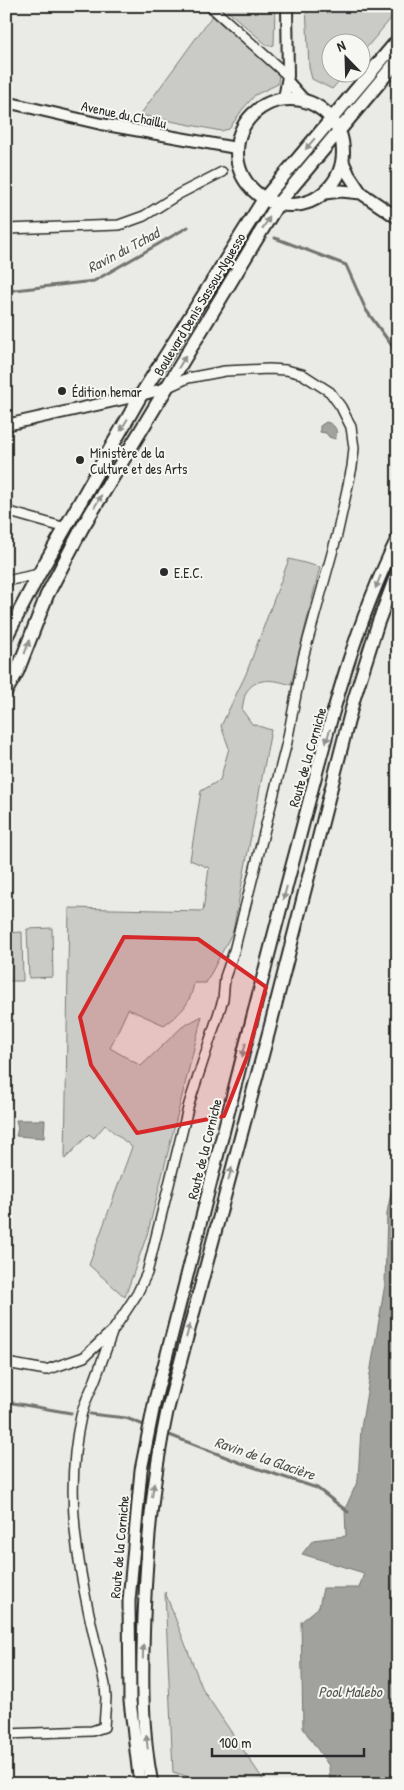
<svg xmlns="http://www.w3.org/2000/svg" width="404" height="1790" font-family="'Patrick Hand',sans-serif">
	<rect width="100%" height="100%" fill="#eaeae6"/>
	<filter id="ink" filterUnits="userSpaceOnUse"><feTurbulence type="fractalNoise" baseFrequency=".02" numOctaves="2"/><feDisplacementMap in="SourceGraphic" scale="10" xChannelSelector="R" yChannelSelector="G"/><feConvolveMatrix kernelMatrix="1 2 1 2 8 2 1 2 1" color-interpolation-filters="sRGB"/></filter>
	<g filter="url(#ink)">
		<path fill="#cacac7" stroke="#7a7a79" d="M222 6H275L274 45 268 46Z
			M306 6H398V10L362 53V42H332V72L346 73 332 89 312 79 309 67Z
			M212 16 279 73 278 84 255 95 242 110 229 129 221 131 140 115Z
			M289 559 320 567 291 685C277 680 257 676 247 691 244 695 243 705 242 710L252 724 271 730 233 931 206 983H194C190 1005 182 1012 164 1025L128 1009 110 1048 141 1066 182 1027 202 1016 148 1232 125 1297 89 1265 132 1147 105 1125 94 1138 89 1134 65 1159 69 908 203 911 209 868 190 860 201 791 220 780 229 748 221 726 246 674Z
			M52 928 53 977 29 978 27 929Z
			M22 932 23 981H6V933Z
			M165 1592 203 1690 266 1784H212L173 1772Z"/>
		<path fill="#a1a19e" stroke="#727270" d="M326 422C335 424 339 431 335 439L329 437 326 433 320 432V426Z
			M16 1120H45L44 1138 16 1136 18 1128Z
			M398 1157V1784H330L329 1766 303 1728 301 1622 319 1607 323 1588H359L364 1573 302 1554 313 1540 346 1536 345 1509 358 1480 361 1428 385 1284 387 1213Z"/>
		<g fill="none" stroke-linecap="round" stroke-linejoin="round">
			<path stroke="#727270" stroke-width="3" d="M275 238 346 265 366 310 398 354
				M6 291 94 281 188 227
				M6 1405 13 1403 71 1413
				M90 1414 126 1418 241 1463 317 1488 348 1512"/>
			<g stroke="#2b2b2b" stroke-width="12">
				<path id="minor" d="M210 6 288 76
					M6 229 119 225 144 216 179 194 222 172
					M6 511 66 528
					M6 581 39 574
					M6 612 15 622
					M6 1363 46 1370 84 1357 114 1329 137 1294 147 1273 189 1104 223 1000 225 977 234 951 287 742 303 658 337 535 352 467 354 448 351 427 341 407 330 392 302 374 286 370 269 369 225 371 188 378 166 388
					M6 1734 92 1731 104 1727 106 1698 105 1685C85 1594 60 1510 81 1416 84 1403 90 1392 95 1380 101 1364 107 1347 113 1330"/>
			</g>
			<g stroke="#2b2b2b" stroke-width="14">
				<path id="tertiary" d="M288 82 304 100
					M284 99 288 76 287 6
					M6 102 101 124 236 148
					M6 425 141 395 166 388"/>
			</g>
			<g stroke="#2b2b2b" stroke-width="15">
				<path id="secondary" d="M343 162 349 175 361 193 398 218
					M325 193 341 191 361 193
					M140 1784 130 1701 129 1601 141 1470 155 1400C202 1220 246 1038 294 858 323 750 348 638 398 537
					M152 1784C141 1729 142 1672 144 1617 147 1546 152 1482 167 1412L269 1031 354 699 378 623 398 570"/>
			</g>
			<g stroke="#2b2b2b" stroke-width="16">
				<path id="primary" d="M237 152a53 53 0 1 1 106 0a53 53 0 1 1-106 0Z
					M6 637 39 574 141 395 264 199 398 40
					M6 691 17 672 47 595 82 528 277 205 398 60"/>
			</g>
			<use href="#minor" stroke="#f6f6f2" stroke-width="9"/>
			<use href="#tertiary" stroke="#f6f6f2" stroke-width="10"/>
			<use href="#secondary" stroke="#f6f6f2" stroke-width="11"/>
			<use href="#primary" stroke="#f6f6f2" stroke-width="12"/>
		</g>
		<defs><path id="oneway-solid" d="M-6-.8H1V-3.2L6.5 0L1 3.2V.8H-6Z" transform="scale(1.25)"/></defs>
		<g fill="#90908e">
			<use href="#oneway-solid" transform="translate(310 144) rotate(130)"/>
			<use href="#oneway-solid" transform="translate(266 223) rotate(-58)"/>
			<use href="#oneway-solid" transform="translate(182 362) rotate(-59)"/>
			<use href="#oneway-solid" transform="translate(124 425) rotate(120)"/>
			<use href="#oneway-solid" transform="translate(98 501) rotate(-60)"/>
			<use href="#oneway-solid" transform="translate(378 582) rotate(112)"/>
			<use href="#oneway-solid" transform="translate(27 647) rotate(-70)"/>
			<use href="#oneway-solid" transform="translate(328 736) rotate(106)"/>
			<use href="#oneway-solid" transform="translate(285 893) rotate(105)"/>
			<use href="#oneway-solid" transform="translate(244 1050) rotate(104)"/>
			<use href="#oneway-solid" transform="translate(230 1174) rotate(-75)"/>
			<use href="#oneway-solid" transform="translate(188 1331) rotate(-75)"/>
			<use href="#oneway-solid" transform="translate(153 1490) rotate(-82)"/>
			<use href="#oneway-solid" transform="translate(143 1652) rotate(-89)"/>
			<use href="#oneway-solid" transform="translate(147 1742) rotate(-96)"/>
		</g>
	</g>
	<path fill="#d62828" fill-opacity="0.2" stroke="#d62828" stroke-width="4" stroke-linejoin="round" d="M124 937 198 939 266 987 247 1057 224 1116 137 1133 91 1065 80 1017Z"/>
	<g fill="#2b2b2b" stroke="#f6f6f2" stroke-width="2">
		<circle cx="62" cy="391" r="5"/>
		<circle cx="80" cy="460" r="5"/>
		<circle cx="164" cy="572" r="5"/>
	</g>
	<g text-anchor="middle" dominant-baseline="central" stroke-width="4" stroke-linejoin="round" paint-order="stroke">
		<g font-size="14" fill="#2b2b2b" stroke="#f6f6f2">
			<text transform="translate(124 114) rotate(12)">Avenue du Chaillu</text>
			<text transform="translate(199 304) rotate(-59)">Boulevard Denis Sassou-Nguesso</text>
			<text transform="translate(307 757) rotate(-74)">Route de la Corniche</text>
			<text transform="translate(204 1149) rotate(-76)">Route de la Corniche</text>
			<text transform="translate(119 1547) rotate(-85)">Route de la Corniche</text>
		</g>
		<g font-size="14" fill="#2b2b2b" stroke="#f6f6f2" text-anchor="start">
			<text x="72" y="391">Édition hemar</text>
			<text x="90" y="452">Ministère de la<tspan x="90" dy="16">Culture et des Arts</tspan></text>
			<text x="174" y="572">E.E.C.</text>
		</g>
		<g font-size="15" font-style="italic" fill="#545453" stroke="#f6f6f2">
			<text transform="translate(123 250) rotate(-28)">Ravin du Tchad</text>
			<text transform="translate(265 1458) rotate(19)">Ravin de la Glacière</text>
			<text x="350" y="1691">Pool Malebo</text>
		</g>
	</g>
	<rect width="404" height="1790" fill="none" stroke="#f6f6f2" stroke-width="25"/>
	<rect x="12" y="12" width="379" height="1765" fill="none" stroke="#2b2b2b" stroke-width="2" filter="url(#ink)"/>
	<g transform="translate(346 58) rotate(337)"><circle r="24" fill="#f6f6f2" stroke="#a5a5a2"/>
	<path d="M0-4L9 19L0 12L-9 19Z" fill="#2b2b2b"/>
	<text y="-8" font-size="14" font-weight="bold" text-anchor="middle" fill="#2b2b2b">N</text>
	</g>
	<path d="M212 1748v8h152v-8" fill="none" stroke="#2b2b2b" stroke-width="2.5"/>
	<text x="219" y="1748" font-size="15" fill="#2b2b2b" stroke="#f6f6f2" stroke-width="4" paint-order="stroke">100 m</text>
</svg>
